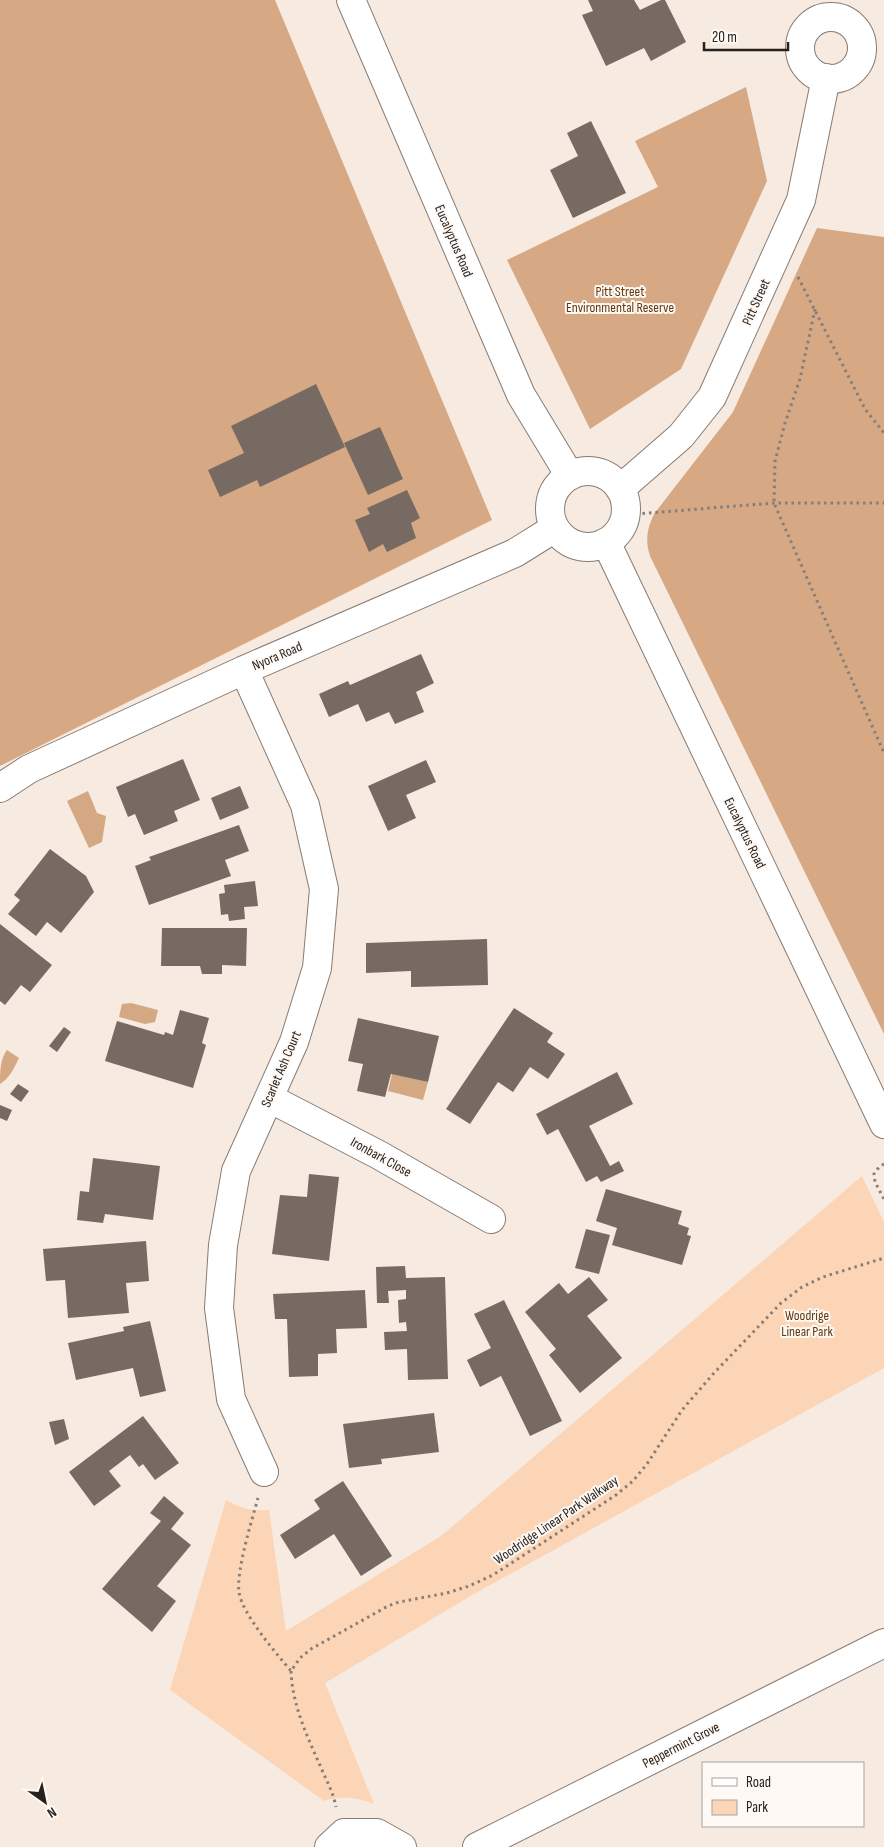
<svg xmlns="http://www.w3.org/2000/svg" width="884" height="1847" font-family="'Sofia Sans Condensed',sans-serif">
	<rect width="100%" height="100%" fill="#f7eae0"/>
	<path fill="#fcd5b7" d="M862 1176 884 1222V1368L472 1595 325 1683 374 1804C357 1797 342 1795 324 1801L170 1690 226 1500C243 1509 250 1511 269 1510L286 1631 441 1536Z"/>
	<path fill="#d6a884" d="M0 0H275L492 520 0 766Z
		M746 87 767 181 681 369 590 429 507 260 658 187 635 141Z
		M817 228 884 237V1034L650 556C645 540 647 529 654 514L733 412Z"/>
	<path fill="#d5a884" d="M88 791 97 813 106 816 102 842 89 848 67 801Z
		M131 1003 158 1010 155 1022 145 1024 119 1017 122 1004Z
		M7 1050 19 1058C14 1068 10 1078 0 1084 0 1072 0 1059 7 1050Z
		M392 1074 428 1082 423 1100 388 1091Z"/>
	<path fill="#766a62" d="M588 0H634L640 10 661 0H665L686 42 651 61 644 48 606 66 582 15 593 11Z
		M591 121 626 193 573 218 550 170 578 156 567 133Z
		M316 384 345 447 260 487 257 480 220 497 208 470 244 453 231 426Z
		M380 427 403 479 368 495 344 443Z
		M407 490 420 518 411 523 416 538 387 552 383 544 369 552 355 520 370 514 367 508Z
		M421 654 434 683 416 692 424 712 395 724 389 712 366 722 358 704 329 717 319 694 348 681 350 685Z
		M183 759 200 800 174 811 178 821 144 835 135 814 128 817 116 787Z
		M426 760 436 782 406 795 416 818 388 831 368 786Z
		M240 786 249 808 220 820 211 798Z
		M239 825 249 851 225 860 231 876 149 905 135 866 151 860 149 857Z
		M50 849 86 876 94 892 61 933 47 922 36 936 8 914 20 900 14 895Z
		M255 881 258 906 244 907 245 919 229 921 228 914 221 915 219 894 225 893 224 885Z
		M0 924 52 965 30 992 21 985 5 1005 0 1001Z
		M162 928H247L246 966 222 965V974H202L200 966H161Z
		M487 939 488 985 411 987V971L366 973V943Z
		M514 1008 553 1033 547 1042 565 1054 548 1079 530 1067 513 1092 498 1082 470 1124 446 1109Z
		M180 1010 209 1018 202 1043 206 1045 193 1088 105 1061 117 1021 164 1035 165 1032 173 1035Z
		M358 1018 439 1036 428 1082 391 1074 385 1097 357 1091 363 1064 348 1061Z
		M64 1027 71 1032 57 1052 49 1046Z
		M617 1072 633 1104 589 1126 610 1166 619 1161 624 1171 601 1182 597 1176 586 1182 558 1129 547 1135 536 1114Z
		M18 1084 29 1091 21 1102 10 1094Z
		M0 1105 12 1110 7 1121 0 1118Z
		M93 1158 160 1166 153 1220 105 1214 103 1223 77 1220 80 1191 89 1192Z
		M309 1174 339 1177 329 1261 272 1254 280 1195 307 1197Z
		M606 1189 682 1211 678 1224 689 1228 687 1235 691 1236 682 1265 612 1245 617 1228 596 1221Z
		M586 1229 610 1235 599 1274 575 1268Z
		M146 1241 149 1281 126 1283 129 1313 68 1318 65 1280 46 1281 43 1249Z
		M405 1266 406 1278 445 1277 448 1379 408 1380 407 1349 385 1350 384 1332 407 1331 406 1322 399 1323 398 1300 406 1299V1290L388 1291 389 1303H377L376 1267Z
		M589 1277 608 1300 587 1316 622 1358 580 1393 549 1355 556 1349 525 1312 559 1283 568 1294Z
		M365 1290 367 1328 336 1329 337 1353 318 1354V1376L289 1377 287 1319H275L273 1294Z
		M504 1300 562 1421 530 1436 501 1376 480 1387 467 1360 491 1348 474 1314Z
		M150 1321 166 1391 140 1397 133 1368 76 1380 68 1343 124 1331 123 1327Z
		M434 1413 439 1452 381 1459 382 1464 349 1468 343 1424Z
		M143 1416 179 1463 155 1480 143 1464 139 1467 130 1455 109 1471 121 1486 94 1506 69 1472Z
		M64 1419 69 1439 55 1445 49 1422Z
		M343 1481 392 1556 361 1576 334 1534 295 1559 280 1535 320 1509 314 1500Z
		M164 1496 184 1513 171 1529 191 1545 157 1586 176 1601 152 1632 102 1589 161 1521 150 1513Z"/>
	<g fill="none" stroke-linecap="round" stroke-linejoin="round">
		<g stroke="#877b72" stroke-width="30">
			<path id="minor" d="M351 0 521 395 570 476
				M800 48a31 31 0 1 1 62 0a31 31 0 1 1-62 0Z
				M550 509a38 38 0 1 1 76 0a38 38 0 1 1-76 0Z
				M620 489 681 436 712 397 801 200 826 78
				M606 542 884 1124
				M244 670 305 805 324 889 317 968 294 1042 236 1171 223 1245 219 1308 231 1399 264 1472
				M0 788 29 769 244 670 515 553 555 528
				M269 1098 379 1155 491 1219
				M329 1847 344 1833H377L402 1847
				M477 1847 884 1643"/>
		</g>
		<path stroke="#867e77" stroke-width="3" stroke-dasharray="2.5 4" stroke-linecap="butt" d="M798 277 865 409 884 433
			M815 309 800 379 785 423 775 461 774 503 884 753
			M636 514 774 503H884
			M884 1164 879 1167 874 1174 875 1182 884 1199
			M258 1498C252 1520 236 1571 239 1592 242 1614 276 1653 291 1671L300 1658 311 1649 388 1606 399 1602 447 1593 469 1586 493 1575 616 1495 633 1481 647 1464 682 1410 714 1373 781 1303 802 1287 823 1277 884 1258
			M291 1671C292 1703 306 1734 319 1763 325 1778 333 1791 336 1807"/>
		<use href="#minor" stroke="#fff" stroke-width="28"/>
	</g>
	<g text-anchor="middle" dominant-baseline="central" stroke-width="4" stroke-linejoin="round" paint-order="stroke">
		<g font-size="14" fill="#26211d" stroke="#fef9f5">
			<text transform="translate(454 241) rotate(67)">Eucalyptus Road</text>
			<text transform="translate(756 302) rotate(-66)">Pitt Street</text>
			<text transform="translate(277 656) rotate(-23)">Nyora Road</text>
			<text transform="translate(745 833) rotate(64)">Eucalyptus Road</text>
			<text transform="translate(281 1069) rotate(-67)">Scarlet Ash Court</text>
			<text transform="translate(381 1157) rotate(29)">Ironbark Close</text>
			<text transform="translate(556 1520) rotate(-34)">Woodridge Linear Park Walkway</text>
			<text transform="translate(681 1745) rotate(-27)">Peppermint Grove</text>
		</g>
		<g font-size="14" fill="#62370b" stroke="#fef9f5">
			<text x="620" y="291">Pitt Street<tspan x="620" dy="16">Environmental Reserve</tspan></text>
			<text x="807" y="1315">Woodrige<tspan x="807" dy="16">Linear Park</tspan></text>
		</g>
	</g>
	<rect x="702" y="1762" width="162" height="65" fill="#fef9f5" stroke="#a8a39f"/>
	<rect x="712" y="1778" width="25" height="8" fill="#ffffff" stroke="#a8a39f"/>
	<text x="746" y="1787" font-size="15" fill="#26211d">Road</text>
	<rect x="712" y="1800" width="25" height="15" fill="#fcd5b7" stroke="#a8a39f"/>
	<text x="746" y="1812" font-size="15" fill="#26211d">Park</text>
	<g transform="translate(45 1802) rotate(147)" stroke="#fef9f5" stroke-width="4" paint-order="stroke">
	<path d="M0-4L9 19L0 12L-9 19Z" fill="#26211d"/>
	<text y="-8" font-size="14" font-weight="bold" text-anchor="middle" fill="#26211d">N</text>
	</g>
	<path d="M704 42v8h84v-8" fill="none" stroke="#26211d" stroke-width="2.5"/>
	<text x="712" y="42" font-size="15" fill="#26211d" stroke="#fef9f5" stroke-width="4" paint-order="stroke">20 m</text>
</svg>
